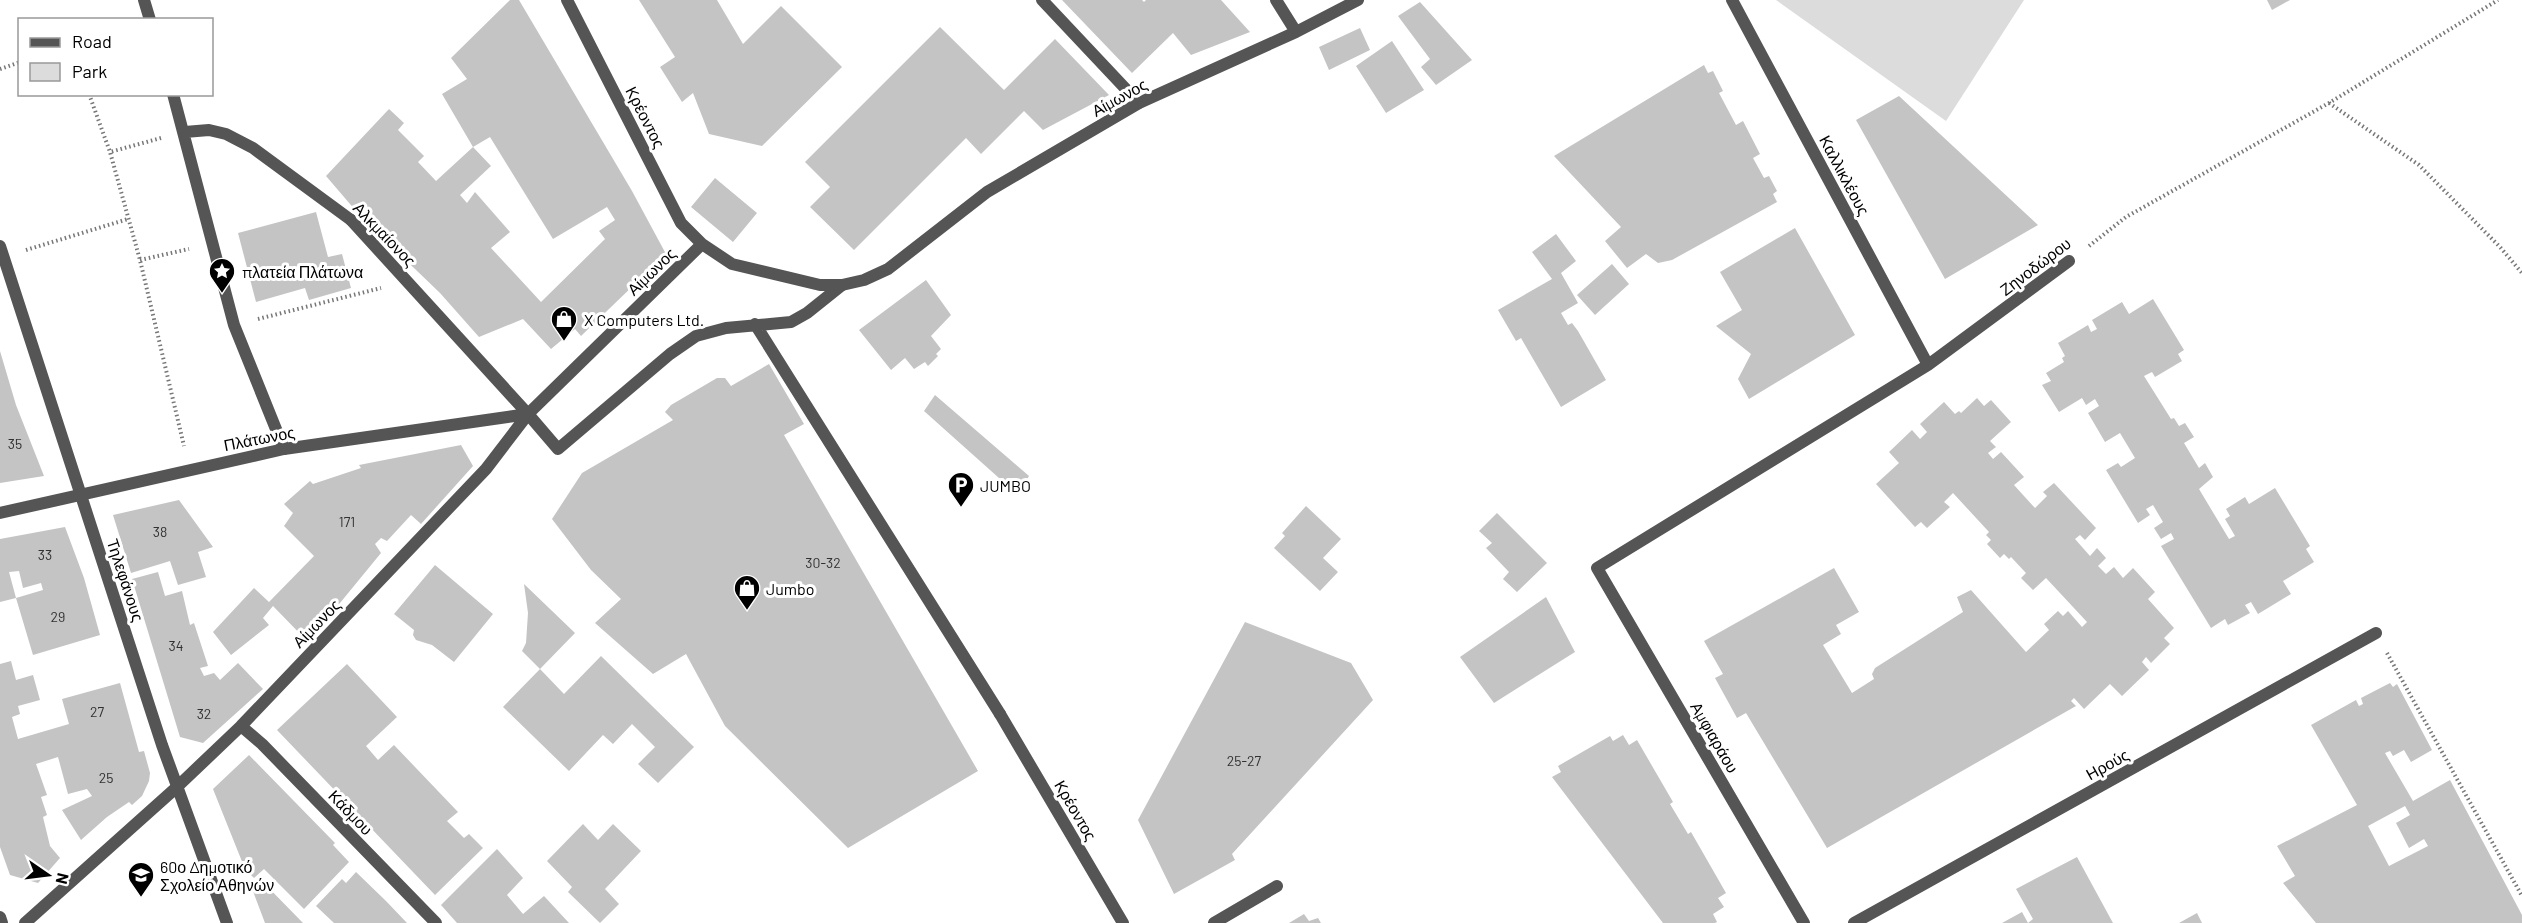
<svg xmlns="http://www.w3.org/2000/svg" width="2522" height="923" font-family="Barlow,sans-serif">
	<rect width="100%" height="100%" fill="#fff"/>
	<path fill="#dcdcdc" d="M1776 0H2024L1946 121Z"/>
	<path fill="#c4c4c4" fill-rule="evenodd" d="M510 0H519L632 191 666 254 581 336 575 329 551 349 523 319 479 337 440 293 362 218 326 176 389 109 404 123 398 130 424 156 418 162 436 181 473 147 442 94 467 79 451 58ZM490 137 553 239 607 207 615 220 599 231 605 239 541 302 491 248 510 232 475 192 467 203 460 195 491 166 473 147Z
		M639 0H717L743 44 781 6 842 67 762 146 709 134 693 93 682 102 660 67 675 57Z
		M1062 0H1142L1144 2 1146 0H1221L1250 32 1191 55 1173 33 1132 73Z
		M2267 0H2290L2272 10Z
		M1420 2 1472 60 1436 85 1421 67 1430 59 1398 16Z
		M940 27 1004 90 1055 39 1109 95 1043 130 1024 111 981 154 966 138 854 250 810 207 830 187 805 162Z
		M1360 28 1370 50 1329 70 1319 47Z
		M1392 41 1424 90 1386 113 1356 66Z
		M1704 65 1708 73 1713 71 1723 91 1719 93 1736 125 1743 121 1760 154 1753 158 1764 178 1769 176 1777 191 1773 194 1777 202 1672 260 1658 263 1646 254 1627 268 1605 241 1621 227 1554 156Z
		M1899 96 2038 225 1945 279 1856 120Z
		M715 178 757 213 733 242 691 207Z
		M316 212 328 257 342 254 351 288 309 300 305 288 256 302 238 233Z
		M1795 228 1855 335 1749 399 1738 379 1751 354 1716 326 1742 310 1720 272Z
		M1556 234 1576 261 1561 273 1578 303 1561 313 1568 325 1572 323 1578 331 1606 380 1561 407 1521 338 1516 341 1498 310 1552 279 1532 252Z
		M1612 264 1629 284 1595 315 1577 295Z
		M926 280 951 315 931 336 941 349 936 354 938 356 928 366 925 362 914 369 905 358 891 370 859 330Z
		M2153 299 2184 350 2178 354 2182 361 2155 377 2152 372 2144 376 2171 419 2174 418 2179 426 2185 423 2194 437 2184 443 2199 468 2205 463 2213 477 2199 489 2229 539 2235 536 2225 519 2230 516 2226 509 2245 497 2249 504 2275 488 2310 546 2306 549 2314 562 2283 581 2291 594 2258 614 2251 602 2245 605 2250 613 2228 625 2225 619 2211 628 2161 546 2174 539 2171 533 2161 539 2154 528 2163 522 2153 505 2146 509 2150 515 2138 523 2106 470 2118 463 2121 467 2135 458 2120 433 2105 442 2088 413 2099 406 2095 399 2086 405 2082 398 2059 412 2042 385 2051 381 2046 373 2064 362 2062 358 2065 356 2058 343 2088 325 2091 332 2097 329 2092 320 2122 302 2129 314Z
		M0 351 16 405 44 476 0 483Z
		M769 364 804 424 784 435 978 771 848 848 725 726 686 654 653 674 595 623 621 599 591 570 552 519 582 473 673 420 665 412 671 405 717 378H725L731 386Z
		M935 395 1029 476 1018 495 924 411Z
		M1977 398 1984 406 1991 400 2011 422 1990 441 1996 447 1988 453 1993 459 2001 452 2024 477 2014 485 2035 508 2047 496 2043 492 2054 483 2096 528 2085 540 2080 535 2075 539 2090 556 2097 548 2106 558 2098 566 2106 574 2114 567 2123 578 2133 568 2155 592 2148 599 2174 628 2164 638 2170 644 2151 663 2146 657 2142 662 2149 670 2122 696 2110 684 2084 709 2074 698 2071 701 2076 706 1827 848 1746 713 1737 718 1715 678 1723 674 1704 641 1834 568 1859 612 1836 625 1841 634 1823 645 1852 693 1874 679 1872 674 1875 668 1963 612 1957 597 1971 590 2026 652 2049 630 2044 624 2058 611 2063 616 2068 611 2082 627 2087 622 2046 578 2033 590 2021 578 2026 573 2011 557 2009 559 2004 554 2000 558 1987 544 1991 540 1986 535 1989 532 1953 493 1944 502 1950 507 1927 528 1921 522 1915 527 1876 484 1899 463 1889 452 1912 430 1920 439 1927 432 1920 424 1944 402 1955 414 1959 411 1961 413Z
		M461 445 473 466 421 524 411 515 387 541 381 538 375 544 381 553 308 642 273 606 263 618 269 625 231 655 213 632 254 588 269 602 314 556 284 526 293 513 284 504 310 481 313 484 361 468 359 465Z
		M179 500 213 547 198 552 206 577 178 585 170 561 131 573 113 515Z
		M1306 506 1341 539 1323 558 1338 572 1320 591 1274 548 1285 536 1282 533Z
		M1497 513 1547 563 1517 592 1503 579 1509 572 1486 548 1492 543 1479 531Z
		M65 527 84 578 100 635 33 655 16 598 0 602V539ZM19 571 23 588 41 583 43 590 16 598 9 572Z
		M435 565 493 614 454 662 432 645 416 640 413 635 414 630 394 614Z
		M158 572 165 596 182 591 190 625 194 623 208 666 200 668 204 676 214 673 220 680 238 663 263 689 203 743 180 737 132 579Z
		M524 584 575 633 540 669 522 651 526 643 528 613Z
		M1546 597 1575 652 1494 703 1460 657Z
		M1245 622 1351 663 1373 700 1232 854 1235 860 1174 894 1138 820Z
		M601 656 694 747 658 783 638 764 655 747 632 724 613 744 603 735 569 771 503 707 540 669 564 694Z
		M11 661 16 680 33 675 40 700 18 706 20 714 12 717 18 739 69 724 62 699 120 683 139 752 144 751 150 773 149 781 142 796 132 805 129 802 107 817 81 840 62 810 92 796 87 789 68 794 58 757 36 764 47 795 41 797 47 815 43 817 50 846 60 858 38 883 10 875 0 847V664Z
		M347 664 397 717 366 746 378 760 394 745 458 812 447 821 464 838 469 834 483 848 435 895 277 730Z
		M2390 683 2393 687 2397 684 2432 750 2411 762 2404 750 2393 756 2390 751 2385 753 2413 801 2450 780 2522 915V923H2316L2283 883 2295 876 2277 846 2357 805 2311 725 2356 700 2359 706 2363 704 2361 698ZM2405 806 2410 815 2396 823 2409 848 2424 839 2428 846 2389 866 2368 826Z
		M1623 735 1629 745 1637 740 1673 802 1670 804 1688 834 1691 832 1726 893 1718 898 1724 907 1713 914 1717 922 1715 923H1663L1552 777 1561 772 1558 766 1610 736 1613 741Z
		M249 755 335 843 333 845 349 862 304 909 264 869 254 878 245 869 213 789Z
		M583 824 598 840 613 824 641 851 605 889 619 904 600 923 568 892 572 887 547 861Z
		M497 849 523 878 507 895 523 914 544 896 569 923H457L441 905Z
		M2077 857 2113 923H2002L2022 912 2028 923 2033 919 2016 889Z
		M356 872 386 901 407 923H334L316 906 342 879 346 883Z
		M260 879 303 923H265L251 886Z
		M2197 913 2202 923H2179Z
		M1304 914 1309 921 1318 918 1321 923H1289Z"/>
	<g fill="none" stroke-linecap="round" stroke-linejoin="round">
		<path stroke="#777" stroke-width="4" stroke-dasharray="1.5 3" stroke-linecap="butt" d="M0 69 20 62
			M89 94 110 152
			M2329 103 2419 165 2500 247 2522 273
			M161 138 110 152 140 260 184 446
			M2089 246 2126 217 2329 103 2498 0
			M26 250 128 219
			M140 260 189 249
			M258 319 381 288
			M2387 653 2522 896"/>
		<path stroke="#555" stroke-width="12" d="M1042 0 1139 103
			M755 324 1000 714
			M528 414 558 449 670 354 696 336 726 328 791 322 807 313 842 285"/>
		<path stroke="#555" stroke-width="12" d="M144 0 150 20
			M173 94 234 325 284 449
			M185 132 209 130 226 134 253 148 351 220"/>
		<path stroke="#555" stroke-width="12" d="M567 0 681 223 702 244
			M1276 0 1296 32
			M1732 0 1928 365
			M351 220 528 414
			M0 246 162 745 227 923
			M1000 714 1123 923
			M241 726 262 744 436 923
			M0 917 2 923
			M25 923 177 787 241 726 486 469 528 414 702 244 732 264 820 285H842L864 280 888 269 987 192 1139 103 1296 32 1358 0
			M1214 923 1277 886
			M1804 923 1597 568 1928 365 2069 261
			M1854 923 2376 633"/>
		<path stroke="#555" stroke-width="12" d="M0 513 284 449 528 414"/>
	</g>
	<defs>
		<g id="sight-pin" transform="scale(1.35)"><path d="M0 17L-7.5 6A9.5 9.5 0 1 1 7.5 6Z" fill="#000" stroke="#fff"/><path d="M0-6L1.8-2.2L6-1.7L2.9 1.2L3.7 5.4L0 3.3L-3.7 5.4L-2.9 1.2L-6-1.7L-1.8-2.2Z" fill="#fff"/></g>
		<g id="shop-pin" transform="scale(1.35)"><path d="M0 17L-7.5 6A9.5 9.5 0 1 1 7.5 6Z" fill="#000" stroke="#fff"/><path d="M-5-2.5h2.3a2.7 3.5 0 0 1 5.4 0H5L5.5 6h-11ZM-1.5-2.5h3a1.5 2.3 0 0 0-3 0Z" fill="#fff"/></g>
		<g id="parking-pin" transform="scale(1.35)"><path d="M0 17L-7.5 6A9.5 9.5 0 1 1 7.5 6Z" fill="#000" stroke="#fff"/><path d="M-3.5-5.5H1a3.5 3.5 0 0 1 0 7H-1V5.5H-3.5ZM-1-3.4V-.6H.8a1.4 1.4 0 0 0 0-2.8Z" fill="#fff"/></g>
		<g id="school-pin" transform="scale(1.35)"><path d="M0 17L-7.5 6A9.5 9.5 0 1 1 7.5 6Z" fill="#000" stroke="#fff"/><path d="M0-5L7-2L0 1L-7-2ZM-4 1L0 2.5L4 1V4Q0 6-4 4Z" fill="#fff"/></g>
	</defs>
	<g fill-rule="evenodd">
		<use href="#sight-pin" x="222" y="271"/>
		<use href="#shop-pin" x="564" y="319"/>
		<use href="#parking-pin" x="961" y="485"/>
		<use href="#shop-pin" x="747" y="588"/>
		<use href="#school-pin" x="141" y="875"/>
	</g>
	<g text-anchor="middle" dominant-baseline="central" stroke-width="6" stroke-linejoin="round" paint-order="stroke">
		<g font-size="14" fill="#313131">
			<text x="15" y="443">35</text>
			<text x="347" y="521">171</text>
			<text x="160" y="531">38</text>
			<text x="45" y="554">33</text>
			<text x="823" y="562">30-32</text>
			<text x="58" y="616">29</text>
			<text x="176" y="645">34</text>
			<text x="97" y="711">27</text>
			<text x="204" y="713">32</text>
			<text x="1244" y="760">25-27</text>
			<text x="106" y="777">25</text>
		</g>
		<g font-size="16" fill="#000" stroke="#fff">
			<text transform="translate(1119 97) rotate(-29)">Αίμωνος</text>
			<text transform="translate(646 117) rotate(63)">Κρέοντος</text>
			<text transform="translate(1845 175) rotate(62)">Καλλικλέους</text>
			<text transform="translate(385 234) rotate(46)">Αλκμαίονος</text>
			<text transform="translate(2035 266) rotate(-37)">Ζηνοδώρου</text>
			<text transform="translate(651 271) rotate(-44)">Αίμωνος</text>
			<text transform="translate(259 438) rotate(-11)">Πλάτωνος</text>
			<text transform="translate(126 580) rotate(72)">Τηλεφάνους</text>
			<text transform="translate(316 623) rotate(-46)">Αίμωνος</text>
			<text transform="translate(1715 737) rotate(60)">Αμφιαράου</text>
			<text transform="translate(2107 764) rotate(-29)">Ηρούς</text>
			<text transform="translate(1076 810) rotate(60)">Κρέοντος</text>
			<text transform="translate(351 812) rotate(46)">Κάδμου</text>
		</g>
		<g font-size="16" fill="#000" stroke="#fff" text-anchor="start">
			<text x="242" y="271">πλατεία Πλάτωνα</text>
			<text x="584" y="319">X Computers Ltd.</text>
			<text x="980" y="485">JUMBO</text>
			<text x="766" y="588">Jumbo</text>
			<text x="160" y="866">60ο Δημοτικό<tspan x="160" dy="18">Σχολείο Αθηνών</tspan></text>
		</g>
	</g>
	<rect x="18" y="18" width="195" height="78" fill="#ffffff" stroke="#999999" stroke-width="1.5"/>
	<rect x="30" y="38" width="30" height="9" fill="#555555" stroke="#999999" stroke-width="1.5"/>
	<text x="72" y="48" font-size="18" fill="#000000">Road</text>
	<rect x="30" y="63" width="30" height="18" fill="#dcdcdc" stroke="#999999" stroke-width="1.5"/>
	<text x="72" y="78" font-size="18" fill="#000000">Park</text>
	<g transform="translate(48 875) rotate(104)" stroke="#ffffff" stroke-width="4.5" paint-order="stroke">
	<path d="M0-4.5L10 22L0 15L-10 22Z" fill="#000000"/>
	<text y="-9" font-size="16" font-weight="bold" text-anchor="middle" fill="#000000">N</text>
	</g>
</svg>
